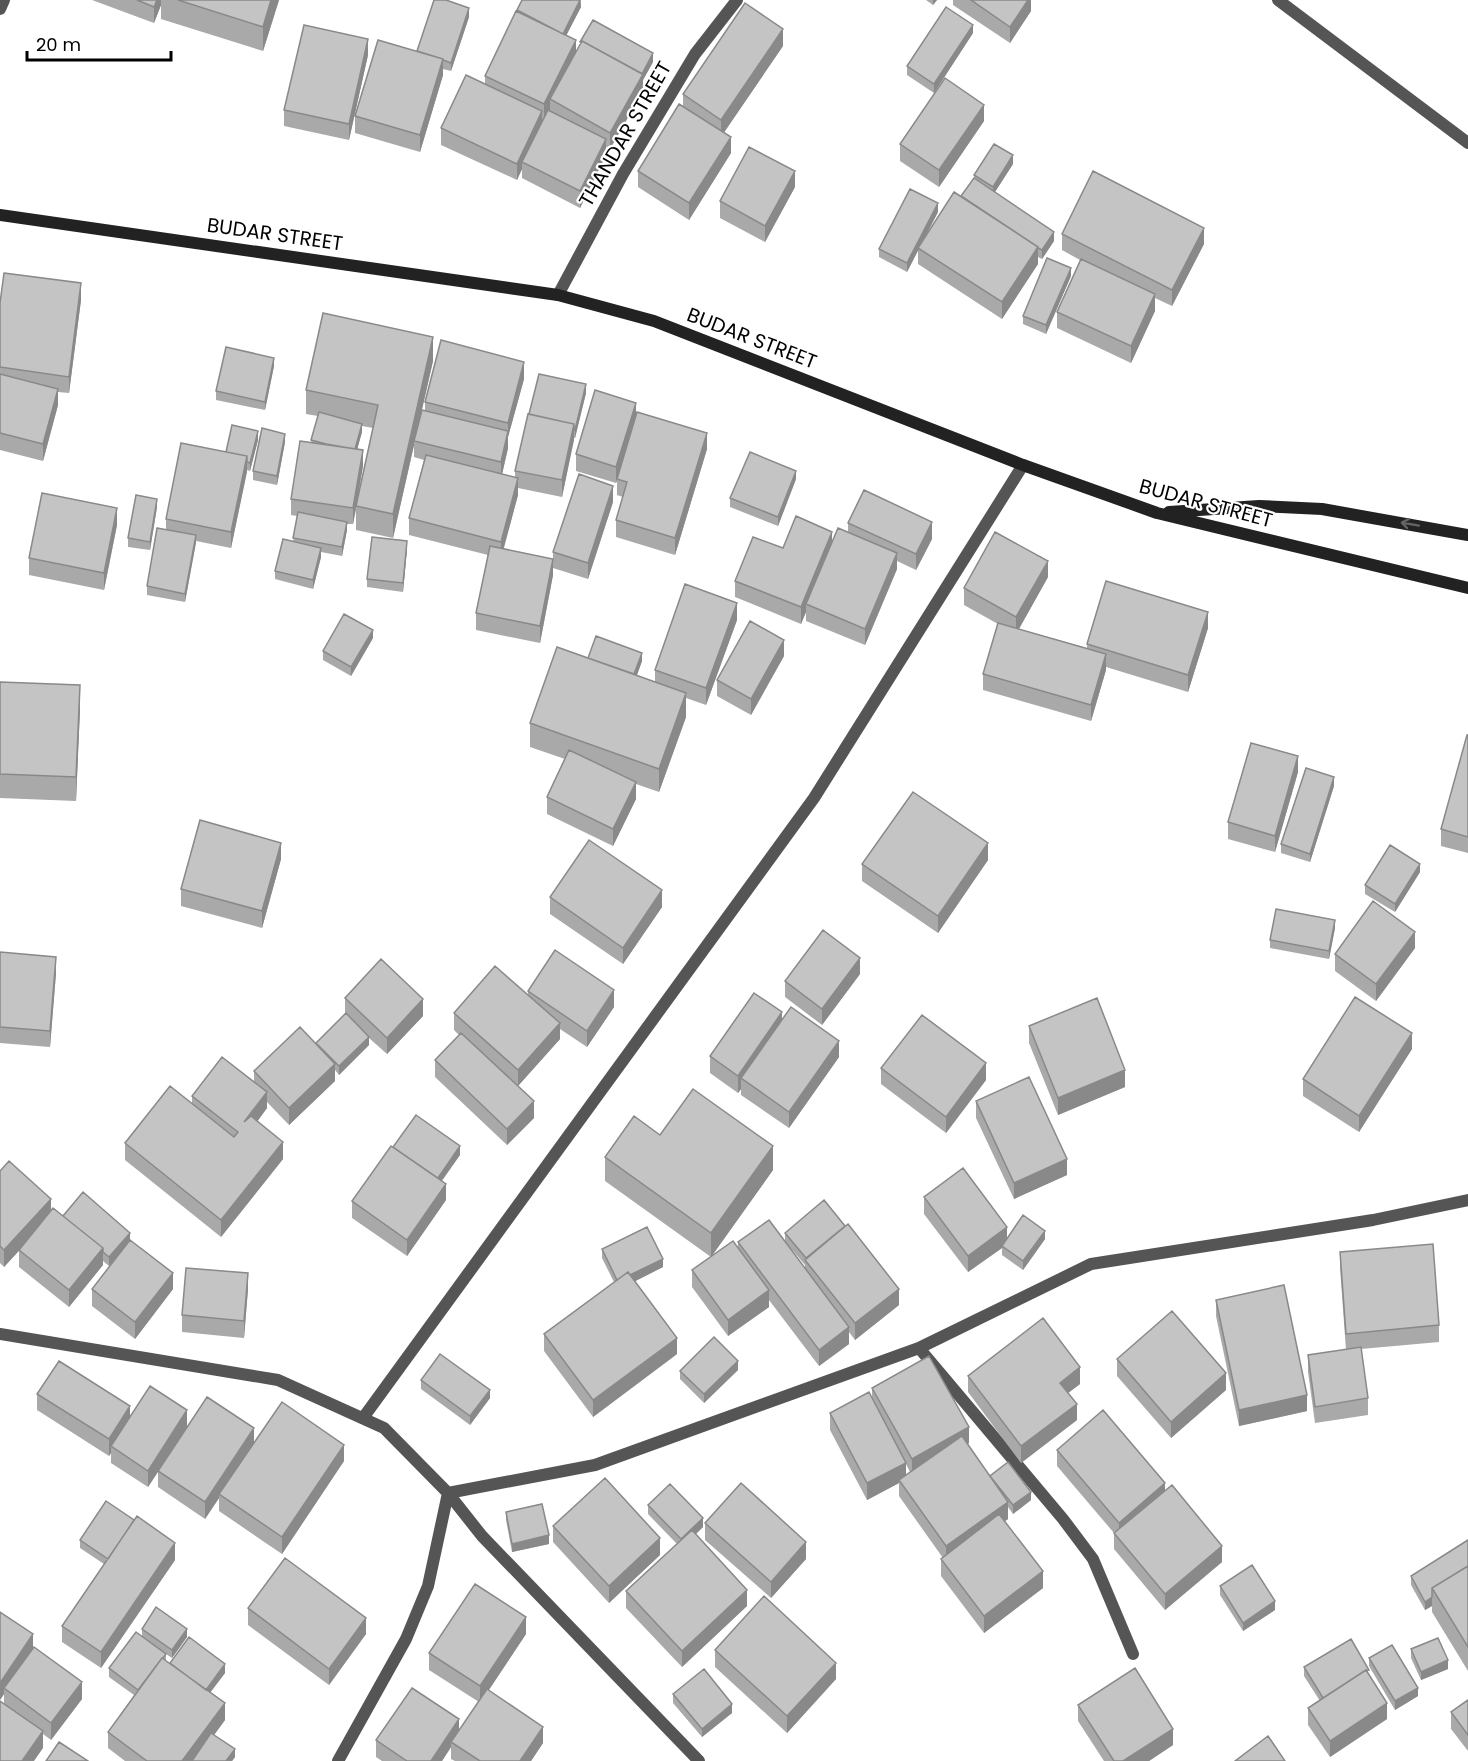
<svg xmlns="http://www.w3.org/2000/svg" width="1468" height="1761" font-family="Poppins,sans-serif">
	<rect width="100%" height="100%" fill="#fff"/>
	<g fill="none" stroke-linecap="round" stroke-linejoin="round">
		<path stroke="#555" stroke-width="12" d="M1278 0 1468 143
			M0 9 4 0
			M558 295 623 174 695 54 737 0
			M0 1334 278 1380 384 1428 448 1493 482 1536 699 1761
			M919 1348 1063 1519 1093 1559 1133 1654
			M363 1418 814 798 1023 465
			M338 1761 406 1639 428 1586 448 1493 595 1465 919 1348 1091 1264 1373 1220 1468 1200"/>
		<path stroke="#222" stroke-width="12" d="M0 215 558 295 654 321 1023 465 1157 513 1468 588
			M1169 512 1259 506 1322 509 1468 535"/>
	</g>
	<path fill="#a9a9a9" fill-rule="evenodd" d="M92 0H279L263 51 161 19V5L154 23Z
		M581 0V7L566 35 576 53 580 45V42L653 62 643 80V91L610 149 606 147V155L580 208 522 178V169L517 180 441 145V128L485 85V76L517 12V10Z
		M926 0H937L933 5Z
		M953 0H1031V11L1010 43 953 5Z
		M469 17 451 71 443 69V75L420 152 355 133V116L417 51Z
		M973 33 934 93 907 75V66Z
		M783 46 724 132 731 153 689 220 638 187V171L683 106V94Z
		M368 55 349 140 284 126V110Z
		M984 121 939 187 900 161V144Z
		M1013 164 995 192 1054 241 1042 259 1038 257V264L1002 319 918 264V250L907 272 879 257V249L938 212 924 239 961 197 974 178V175Z
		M795 187 765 242 720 218V201Z
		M1062 234 1204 244 1172 306 1155 298V311L1131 363 1057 328V312L1080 260 1062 250Z
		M1071 276 1046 334 1023 324V316Z
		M81 300 69 393 58 392V405L43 461 0 450V303Z
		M433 361 419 421 425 410V402L524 379 508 437V448L502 474 515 478V471L529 414 586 393 575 438H574L562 497 518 488V495L503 549 553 559V552L613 502 588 579 553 568V575L540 643 476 630V613L488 555 409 535V518L424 460 414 457V445L393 538 356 530V510L353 524H347V530L342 556 321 552V557L313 589 275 579V571L293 542 297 516 291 515V499L311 442 318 416 306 414V390ZM362 426 373 428 358 495 363 466 357 449 362 432Z
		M274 366 265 410 216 400V391Z
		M636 416 707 449 675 555 616 537V520L623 497 617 495V481L616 483 576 471V454Z
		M258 440 250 471 247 470 231 548 196 541 185 602 147 595V586L166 529V519L226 452Z
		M285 442 277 485 253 480V471Z
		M796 479 778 526 730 507V498Z
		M157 507 150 550 128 547V538Z
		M848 523 932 539 916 570 897 561V569L865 645 806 621V612L801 624 735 597V581L783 548 832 543 848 533Z
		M117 525 104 590 29 575V558Z
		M407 549 403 592 367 587V579Z
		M1048 577 1019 629 1087 648V644L1208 628 1188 692 1106 667V670L1091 721 983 690V674L998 624 964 605V588Z
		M737 620 706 705 686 698V717L659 792 636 784V799L613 846 547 814V797L565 759 530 747V723L588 658 642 661 637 675 655 682V670Z
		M373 638 351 676 323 660V651Z
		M784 656 751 715 717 696V680Z
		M0 682 80 709 76 801 0 798Z
		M1468 735V853L1441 846V829Z
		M1298 772 1275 852 1228 839V822Z
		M1334 786 1310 862 1281 853V844Z
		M281 859 262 928 181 906V889Z
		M988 860 938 933 862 881V864Z
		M1420 872 1395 912 1365 894V885Z
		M550 897 662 907 623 964 550 914Z
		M1335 928 1329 959 1270 948V940Z
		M1415 948 1376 1001 1335 971V954Z
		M0 952 56 973 50 1047 0 1043Z
		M860 974 822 1025 785 997V981Z
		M528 991 614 1007 587 1047 560 1029V1039L518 1086 534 1118 507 1145 435 1077V1060L459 1035 454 1030V1013L528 995Z
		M345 998 423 1016 387 1054 369 1038V1045L339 1075 335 1070V1081L289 1125 267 1102V1108L257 1122 283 1159 221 1237 125 1160V1143L192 1103V1096L254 1082V1071L316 1044V1043L345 1014Z
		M782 1019 839 1057 789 1128 741 1095V1089L738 1093 710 1073V1056Z
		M1029 1026 1125 1087 1058 1115 1029 1043Z
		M1412 1049 1359 1132 1303 1096V1079Z
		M881 1068 986 1080 946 1133 881 1084Z
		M976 1101 1067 1175 1014 1199 976 1118Z
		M660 1135 773 1170 711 1257 605 1181V1157Z
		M393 1147 460 1155 442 1181 446 1200 407 1256 352 1218V1201Z
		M0 1171 51 1210 63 1216 130 1241 173 1289 135 1339 92 1306V1289L125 1248 109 1266 103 1261V1265L69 1307 19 1267V1251L4 1267 0 1263Z
		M924 1197 1007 1239H1045L1023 1270 1002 1255V1248L968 1272 924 1214Z
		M785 1233 899 1305 855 1340 849 1332V1344L819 1366 769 1300V1307L728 1336 692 1287V1270L738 1248V1242L785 1241ZM789 1246 805 1265V1268Z
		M602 1249 663 1267 635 1281 677 1354 593 1417 544 1351V1334L614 1282 602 1258Z
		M1340 1252 1439 1325V1342L1361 1349 1368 1398V1415L1315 1423 1308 1372V1355L1346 1350 1340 1268Z
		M248 1289 244 1338 182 1332V1315Z
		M1216 1300 1307 1411 1239 1426 1216 1316Z
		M1117 1359 1226 1390 1171 1438 1117 1376Z
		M738 1370 704 1403 680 1379V1371Z
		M968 1376 1080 1384 1068 1393 1077 1420 1021 1463 968 1392Z
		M421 1380 490 1398 470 1425 421 1389Z
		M872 1388 969 1443 967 1444 990 1476 1031 1500 1013 1514 1008 1507V1519L1005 1521 1043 1588 984 1633 941 1576V1559L943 1558 899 1496V1483L867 1500 830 1430V1413L872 1399ZM906 1464 910 1472 906 1475Z
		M37 1394 130 1416 187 1427 254 1443 344 1461 282 1554 219 1511V1498L205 1519 158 1487V1472L148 1487 111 1463V1453L109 1456 37 1410Z
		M1057 1450 1165 1490 1222 1562 1165 1610 1114 1549V1533L1057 1466Z
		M648 1505 703 1527 696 1534 747 1606 682 1667 626 1608V1591L677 1544 648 1514Z
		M506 1512 549 1544 512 1552 506 1520Z
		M705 1523 806 1559 771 1598 705 1540Z
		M553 1526 660 1555 609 1603 553 1542Z
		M80 1540 175 1560 101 1668 62 1642V1626L104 1564 80 1548Z
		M1468 1540V1671L1432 1612V1606L1425 1610 1411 1585V1576Z
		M1220 1586 1275 1610 1243 1631 1220 1595Z
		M248 1608 366 1634 329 1685 248 1625Z
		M0 1612 33 1649 82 1699 51 1740 43 1734V1748L4 1704V1694L0 1700Z
		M142 1629 187 1637 172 1658 166 1654V1661L170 1663 225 1673 210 1693 225 1720 214 1735 235 1757 232 1761H125L108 1748V1732L134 1695 109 1677V1668L142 1636Z
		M526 1634 489 1690 543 1743 531 1761H455L451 1759V1747L442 1761H382L376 1757V1740L459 1731 479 1702 429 1670V1653Z
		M1411 1649 1448 1669 1421 1680 1411 1658Z
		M715 1650 836 1679 787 1733 715 1667Z
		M1369 1658 1418 1696 1395 1710 1369 1666Z
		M1304 1667 1387 1719 1330 1757 1308 1725V1708L1320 1701 1304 1676Z
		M673 1694 732 1713 702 1737 673 1703Z
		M1468 1700V1751L1451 1729V1712Z
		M1078 1705 1173 1745 1149 1761H1104L1078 1721Z"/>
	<path fill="#898989" d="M157 0H161V5L154 23V7Z
		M271 0H279L263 51V27Z
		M580 0 581 7 563 42V34Z
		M933 0H937L933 5Z
		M1028 0H1031V11L1010 43V27Z
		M469 8V17L451 71V63Z
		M973 25V33L934 93V84Z
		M783 29V46L721 137V120Z
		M368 39V55L349 140V124Z
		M576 40V56L550 99V110L544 121V104Z
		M653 53V62L643 80V91L610 149V133Z
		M443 59V75L420 152V135Z
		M984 105V121L939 187V170Z
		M542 111V127L522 162V169L517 180V164Z
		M731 137V153L689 220V203Z
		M606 139V155L580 208V191Z
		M1013 155V164L993 195V187Z
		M795 171V187L765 242V226Z
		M938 203V212L907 272V263Z
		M1204 228V244L1172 306V290Z
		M1054 232V241L1042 259V250Z
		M1038 247V264L1002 319V302Z
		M1071 268V276L1046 334V325Z
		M81 283V300L69 393V377Z
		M1155 294V311L1131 363V346Z
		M433 337V361L415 441H414V445L393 538V514Z
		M274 358V366L265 410V402Z
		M524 362V379L508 437V448L501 479V462L508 434V423Z
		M586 384V393L575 438V430Z
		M58 389V405L43 461V444Z
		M636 403V419L617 479 616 483V467Z
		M362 424V432L354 461V453Z
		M574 424V440L562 497V480Z
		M258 431V440L250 471V463Z
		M707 433V449L675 555V538Z
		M285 434V442L277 485V476Z
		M363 450V466L353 524V508Z
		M247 456V472L231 548V532Z
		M796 471V479L778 526V517Z
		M518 478V495L501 559V542Z
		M613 486V502L588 579V563Z
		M157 499V507L150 550V542Z
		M117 508V525L104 590V573Z
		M347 522V530L342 556V547Z
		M932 522V539L916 570V554Z
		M832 532V548L806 604V612L801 624V607Z
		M196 535V543L185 602V594Z
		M407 541V549L403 592V583Z
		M321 548V557L313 589V580Z
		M897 553V569L865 645V629Z
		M553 559V575L540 643V626Z
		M1048 561V577L1016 634V617Z
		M737 603V620L706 705V688Z
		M1208 612V628L1188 692V675Z
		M373 630V638L351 676V667Z
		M784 640V656L751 715V699Z
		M642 653V661L630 694V686Z
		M1106 654V670L1091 721V705Z
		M80 685V709L76 801V777Z
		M686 693V717L659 792V769Z
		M1298 756V772L1275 852V836Z
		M1334 777V786L1310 862V854Z
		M636 782V799L613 846V829Z
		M281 843V859L262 928V911Z
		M988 843V860L938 933V916Z
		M1420 864V872L1395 912V904Z
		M662 890V907L623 964V948Z
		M1335 920V928L1329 959V951Z
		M1415 932V948L1376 1001V984Z
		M56 957V973L50 1047V1031Z
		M860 958V974L822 1025V1009Z
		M614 990V1007L587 1047V1031Z
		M423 999V1016L387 1054V1038Z
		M782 1012V1029L741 1078V1089L738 1093V1076Z
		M560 1023V1039L518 1086V1070Z
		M1412 1033V1049L1359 1132V1116Z
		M369 1037V1045L339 1075V1066Z
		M839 1041V1057L789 1128V1112Z
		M986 1063V1080L946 1133V1117Z
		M335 1064V1081L289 1125V1108Z
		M1125 1070V1087L1058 1115V1098Z
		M267 1092V1108L244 1139V1122Z
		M534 1101V1118L507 1145V1129Z
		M283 1142V1159L221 1237V1220Z
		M460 1146V1155L437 1187V1179Z
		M773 1146V1170L711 1257V1233Z
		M1067 1159V1175L1014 1199V1183Z
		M446 1184V1200L407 1256V1240Z
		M51 1199V1215L4 1267V1250Z
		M1007 1227V1244L1002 1246V1248L968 1272V1256Z
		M1045 1231V1239L1023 1270V1261Z
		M130 1233V1241L109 1266V1257Z
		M103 1248V1265L69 1307V1290Z
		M663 1259V1267L618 1290V1281Z
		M173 1273V1289L135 1339V1322Z
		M248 1273V1289L244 1338V1321Z
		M899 1289V1305L855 1340V1323Z
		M769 1290V1307L728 1336V1320Z
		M849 1327V1344L819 1366V1350Z
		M677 1338V1354L593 1417V1400Z
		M738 1361V1370L704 1403V1394Z
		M1080 1367V1384L1060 1399V1383Z
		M1226 1373V1390L1171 1438V1422Z
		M490 1390V1398L470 1425V1416Z
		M1307 1395V1411L1239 1426V1410Z
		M1077 1404V1420L1021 1463V1446Z
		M130 1406V1423L111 1446V1453L109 1456V1439Z
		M187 1410V1427L148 1487V1471Z
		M969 1427V1443L912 1476V1459Z
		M254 1428V1444L219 1494V1498L205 1519V1502Z
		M344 1445V1461L282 1554V1537Z
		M906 1463V1479L899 1480V1483L867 1500V1483Z
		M1165 1483V1500L1119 1539V1523Z
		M1031 1492V1500L1013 1514V1505Z
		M1008 1502V1519L946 1562V1546Z
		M703 1518V1527L681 1548V1539Z
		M549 1535V1544L512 1552V1544Z
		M660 1538V1555L609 1603V1586Z
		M806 1542V1559L771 1598V1582Z
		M175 1543V1560L101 1668V1652Z
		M1222 1546V1562L1165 1610V1594Z
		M1043 1571V1588L984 1633V1616Z
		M747 1590V1606L682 1667V1651Z
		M1432 1597V1606L1425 1610V1602Z
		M1275 1601V1610L1243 1631V1623Z
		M526 1617V1634L480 1703V1686Z
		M366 1618V1634L329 1685V1669Z
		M187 1629V1637L172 1658V1650Z
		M33 1634V1650L4 1688V1694L0 1700V1683Z
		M1448 1660V1669L1421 1680V1672Z
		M836 1663V1679L787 1733V1716Z
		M225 1664V1673L205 1699V1691Z
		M82 1682V1699L51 1740V1723Z
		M1418 1688V1696L1395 1710V1701Z
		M225 1703V1720L195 1761H182Z
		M1387 1703V1719L1330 1757V1741Z
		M732 1704V1713L702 1737V1729Z
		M459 1719V1736L451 1742V1747L442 1761H431Z
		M543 1727V1743L531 1761H520Z
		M1173 1729V1745L1149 1761H1123Z
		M43 1731V1748L34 1761H22Z
		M235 1749V1757L232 1761H226Z"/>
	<path fill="#c4c4c4" stroke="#898989" stroke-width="1.5" d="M137 0H157L154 7Z
		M178 0H271L263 27Z
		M434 0H446L469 8 451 63 443 60V59L417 51Z
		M522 0H580L563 34 517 10Z
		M971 0H1028L1010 27Z
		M745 3 783 29 721 120 683 94Z
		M946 7 973 25 934 84 907 66Z
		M516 11 576 40 544 104 485 76Z
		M593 20 653 53 642 74 582 41 581 43 580 42Z
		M304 25 368 39 349 124 284 110Z
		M378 40 443 59 420 135 355 116Z
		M582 41 643 74 610 133 550 99Z
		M466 75 542 111 517 164 441 128Z
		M945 78 984 105 939 170 900 144Z
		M679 104 731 137 689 203 638 171Z
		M548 110 606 139 580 191 522 162Z
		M994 144 1013 155 993 187 974 175Z
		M749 147 795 171 765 226 720 201Z
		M1093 171 1204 228 1172 290 1062 234Z
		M974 178 1054 232 1042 250 1038 248V247L961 196Z
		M910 189 938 203 907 263 879 249Z
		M954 192 1038 247 1002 302 918 248Z
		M1047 258 1071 268 1046 325 1023 316Z
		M1081 259 1155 294 1131 346 1057 312Z
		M4 273 81 283 69 377 0 367V303Z
		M323 313 433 337 393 514 356 506 378 405 306 390Z
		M441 340 524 362 508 423 425 402Z
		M226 347 274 358 265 402 216 391Z
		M0 374 58 389 43 444 0 433Z
		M539 374 586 384 575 430H574V424L529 414Z
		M595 390 636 403 616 467 576 454Z
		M422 410 508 431 501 462 414 441Z
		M319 412 362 424 355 449 326 444 311 440Z
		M637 412 707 433 675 538 616 520 627 482 617 479Z
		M528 414 574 424 562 480 515 471Z
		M232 425 258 431 250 463 247 462V456L226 452Z
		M262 428 285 434 277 476 253 471Z
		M300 441 363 450 353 508 291 499Z
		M181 443 247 456 231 532 166 519Z
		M750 452 796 471 778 517 730 498Z
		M426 455 518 478 501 542 409 518Z
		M579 474 613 486 588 563 553 552Z
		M864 490 932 522 916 554 848 523Z
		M42 493 117 508 104 573 29 558Z
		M136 495 157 499 150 542 128 538Z
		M298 512 347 522 342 547 293 538Z
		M796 516 832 532 801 607 735 581 753 537 783 548Z
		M157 528 196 535 185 594 147 586Z
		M838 528 897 553 865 629 806 604Z
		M995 532 1048 561 1016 617 964 588Z
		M372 537 407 541 403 583 367 579Z
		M283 539 321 548 313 580 275 571Z
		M490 546 553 559 540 626 476 613Z
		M1106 581 1208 612 1188 675 1087 644Z
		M685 584 737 603 706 688 655 670Z
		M344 614 373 630 351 667 323 651Z
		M750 621 784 640 751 699 717 680Z
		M998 623 1106 654 1091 705 983 674Z
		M596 636 642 653 634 674 588 658Z
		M557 647 686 693 659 769 530 723Z
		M0 682 80 685 76 777 0 774Z
		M1467 735H1468V837L1441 829Z
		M1251 743 1298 756 1275 836 1228 822Z
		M569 750 636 782 613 829 547 797Z
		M1306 768 1334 777 1310 854 1281 844Z
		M913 792 988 843 938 916 862 864Z
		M200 820 281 843 262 911 181 889Z
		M589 840 662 890 623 948 550 897Z
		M1390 845 1420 864 1395 904 1365 885Z
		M1373 901 1415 932 1376 984 1335 954Z
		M1276 909 1335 920 1329 951 1270 940Z
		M823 930 860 958 822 1009 785 981Z
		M555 950 614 990 587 1031 528 991Z
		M0 952 56 957 50 1031 0 1027Z
		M381 959 423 999 387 1038 345 998Z
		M495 966 560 1023 518 1070 454 1013Z
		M754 993 782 1012 738 1076 710 1056Z
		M1355 997 1412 1033 1359 1116 1303 1079Z
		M1097 998 1125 1070 1058 1098 1029 1026Z
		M791 1007 839 1041 789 1112 741 1078Z
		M346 1013 369 1037 339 1066 316 1043Z
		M922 1015 986 1063 946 1117 881 1068Z
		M300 1027 335 1064 289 1108 254 1071Z
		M461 1033 534 1101 507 1129 435 1060Z
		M222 1057 267 1092 244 1122 251 1116 283 1142 221 1220 125 1143 170 1086 234 1137 238 1132 192 1096Z
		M1029 1077 1067 1159 1014 1183 976 1101Z
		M693 1089 773 1146 711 1233 605 1157 634 1116 660 1135Z
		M416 1115 460 1146 438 1178 393 1147Z
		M391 1146 446 1184 407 1240 352 1201Z
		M9 1161 51 1199 4 1250 0 1246V1171Z
		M963 1168 1007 1227 968 1256 924 1197Z
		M83 1192 130 1233 109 1257 103 1252V1248L63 1216Z
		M824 1200 845 1226 806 1258 785 1233Z
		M53 1208 103 1248 69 1290 19 1250Z
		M1023 1215 1045 1231 1023 1261 1002 1246Z
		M769 1220 849 1327 819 1350 738 1242Z
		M848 1224 899 1289 855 1323 805 1260Z
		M647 1227 663 1259 630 1275 628 1272 617 1280 602 1249Z
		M130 1240 173 1273 135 1322 92 1289Z
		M733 1241 769 1290 728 1320 692 1270Z
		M1433 1244 1439 1325 1346 1334 1340 1252Z
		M186 1268 248 1273 244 1321 182 1315Z
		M628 1272 677 1338 593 1400 544 1334Z
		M1284 1285 1307 1395 1239 1410 1216 1300Z
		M1172 1311 1226 1373 1171 1422 1117 1359Z
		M1043 1318 1080 1367 1060 1383 1077 1404 1021 1446 968 1376Z
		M714 1337 738 1361 704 1394 680 1371Z
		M1361 1347 1368 1398 1315 1407 1308 1355Z
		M440 1354 490 1390 470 1416 421 1380Z
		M929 1356 969 1427 912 1459 872 1388Z
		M59 1361 130 1406 109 1439 37 1394Z
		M150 1386 187 1410 148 1471 111 1446Z
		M869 1392 906 1463 867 1483 830 1413Z
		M207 1397 254 1428 205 1502 158 1471Z
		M282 1402 344 1445 282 1537 219 1494Z
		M1103 1410 1165 1483 1119 1523 1057 1450Z
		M962 1436 1008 1502 946 1546 899 1480Z
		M1008 1462 1031 1492 1013 1505 990 1476Z
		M605 1478 660 1538 609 1586 553 1526Z
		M741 1483 806 1542 771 1582 705 1523Z
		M670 1484 703 1518 681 1539 648 1505Z
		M1172 1485 1222 1546 1165 1594 1114 1533Z
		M106 1501 134 1520 108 1559 80 1540Z
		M542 1504 549 1535 512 1544 506 1512Z
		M999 1514 1043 1571 984 1616 941 1559Z
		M137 1516 175 1543 101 1652 62 1626Z
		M692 1530 747 1590 682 1651 626 1591Z
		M1468 1540V1566L1432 1588V1597L1425 1602 1411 1576Z
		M285 1558 366 1618 329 1669 248 1608Z
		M1252 1565 1275 1601 1243 1623 1220 1586Z
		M1468 1566V1647L1432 1588Z
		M475 1584 526 1617 480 1686 429 1653Z
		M764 1596 836 1663 787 1716 715 1650Z
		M156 1607 187 1629 172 1650 142 1629Z
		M0 1612 33 1634 0 1683Z
		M136 1632 166 1654 163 1658H162L138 1690 109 1668Z
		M189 1637 225 1664 206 1690 170 1663Z
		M1438 1638 1448 1660 1421 1672 1411 1649Z
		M1351 1639 1369 1670 1366 1671V1670L1323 1698 1304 1667Z
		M1392 1645 1418 1688 1395 1701 1369 1658Z
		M34 1647 82 1682 51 1723 4 1688Z
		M162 1658 225 1703 182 1761H147L108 1732Z
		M1135 1668 1173 1729 1123 1761H1114L1078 1705Z
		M704 1669 732 1704 702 1729 673 1694Z
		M1366 1670 1387 1703 1330 1741 1308 1708Z
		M412 1688 459 1719 431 1761H407L376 1740Z
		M487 1689 543 1727 520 1761H480L451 1742Z
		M1468 1700V1735L1451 1712Z
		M0 1701 43 1731 22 1761H0Z
		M211 1733 235 1749 226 1761H192Z
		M1268 1736 1285 1761H1235Z
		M59 1742 88 1761H46Z"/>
	<defs><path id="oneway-shaft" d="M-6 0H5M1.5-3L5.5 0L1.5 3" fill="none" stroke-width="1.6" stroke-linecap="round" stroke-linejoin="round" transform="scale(1.5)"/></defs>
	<use stroke="#646464" href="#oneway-shaft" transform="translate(1410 524) rotate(-170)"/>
	<g text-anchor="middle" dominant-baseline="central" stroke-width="4.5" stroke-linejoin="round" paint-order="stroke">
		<g font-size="20" fill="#000" stroke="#fff">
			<text transform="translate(625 134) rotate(-60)">THANDAR STREET</text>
			<text transform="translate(275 234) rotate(8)">BUDAR STREET</text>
			<text transform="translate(752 338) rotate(21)">BUDAR STREET</text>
			<text transform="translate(1206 503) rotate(15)">BUDAR STREET</text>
		</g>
	</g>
	<path d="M27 51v9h144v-9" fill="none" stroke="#000000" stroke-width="3"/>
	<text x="36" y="51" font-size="18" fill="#000000" stroke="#ffffff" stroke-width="4.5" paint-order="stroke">20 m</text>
</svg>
